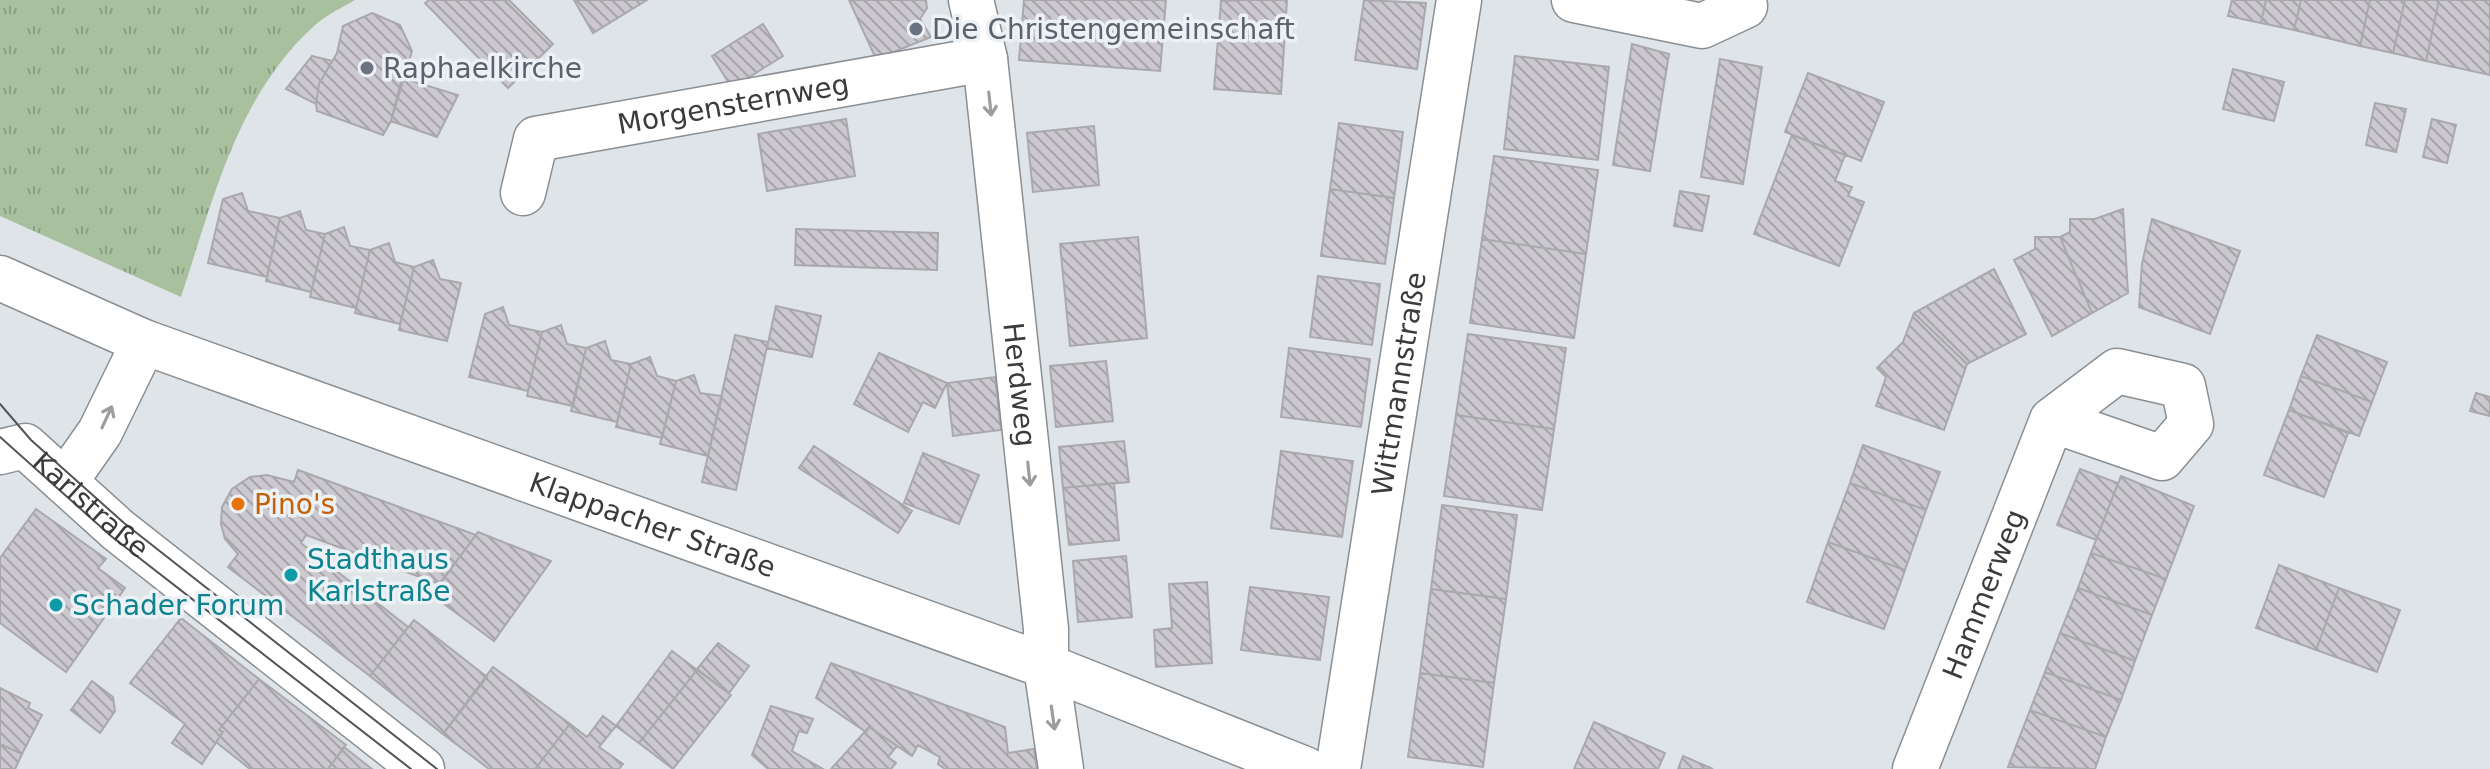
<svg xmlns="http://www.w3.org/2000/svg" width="2490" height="769" font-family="'DejaVu Sans',sans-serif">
	<defs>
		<pattern id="grass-tufts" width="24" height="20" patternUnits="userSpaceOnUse" patternTransform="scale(2)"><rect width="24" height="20" fill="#a9c09e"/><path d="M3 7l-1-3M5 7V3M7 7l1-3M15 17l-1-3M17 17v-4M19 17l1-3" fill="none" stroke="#8b9d82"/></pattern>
		<pattern id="building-back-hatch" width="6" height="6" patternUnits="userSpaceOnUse" patternTransform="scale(2)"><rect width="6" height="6" fill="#cbc9cf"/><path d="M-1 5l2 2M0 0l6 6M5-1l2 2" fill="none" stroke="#a6a4a9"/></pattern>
	</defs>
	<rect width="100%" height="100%" fill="#dfe4e8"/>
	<path fill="url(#grass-tufts)" d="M0 0H355C341 8 325 16 314 26 236 97 213 201 181 297L0 216Z"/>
	<path fill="url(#building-back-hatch)" stroke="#a9a8ad" stroke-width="2" d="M429 0H509L553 44 508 88 425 3Z
		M574 0H647L593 33Z
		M849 0H926L927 8 920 19 931 37 876 59Z
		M1024 0H1166L1160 71 1019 60Z
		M1244 0H1287L1281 94 1214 89 1221 1Z
		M1364 0 1426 3 1417 69 1355 60Z
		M2232 0H2266L2261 23 2228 16Z
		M2266 0H2301L2294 30 2261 23Z
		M2301 0H2370L2360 46 2294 30Z
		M2370 0H2405L2393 53 2360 46Z
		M2405 0H2439L2426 61 2393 53Z
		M2439 0H2490V75L2426 61Z
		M372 13 400 25 412 51 391 121 383 135 317 111 316 104 319 84 337 53 343 26Z
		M763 24 783 56 732 88 712 56Z
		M1632 44 1669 54 1650 171 1613 165Z
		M312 56 332 61 319 84 316 104 286 89Z
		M1515 56 1609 67 1598 160 1504 149Z
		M1720 59 1762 67 1743 184 1701 177Z
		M2233 69 2284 82 2274 121 2223 109Z
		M1808 73 1884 102 1861 161 1785 132Z
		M402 78 458 95 437 137 391 121Z
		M2375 103 2406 109 2396 152 2366 145Z
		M846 119 855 176 767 191 758 134Z
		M2432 119 2456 125 2447 163 2423 157Z
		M1339 123 1403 132 1394 198 1330 189Z
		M1094 126 1099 185 1033 192 1027 133Z
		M1792 135 1845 155 1835 181 1852 187 1848 196 1864 202 1839 266 1754 234Z
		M1494 156 1598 170 1586 254 1482 239Z
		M1330 189 1394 198 1385 264 1321 256Z
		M1680 191 1709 196 1702 231 1674 226Z
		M242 193 248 211 280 218 267 277 208 263 223 199Z
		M2123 209 2128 293 2092 313 2060 237 2070 232V219H2095Z
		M300 211 306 230 325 234 311 292 266 281 280 218Z
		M2152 219 2240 251 2210 334 2139 307 2142 264Z
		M344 227 350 246 370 250 356 308 310 297 325 234Z
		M796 229 938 233 937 270 795 265Z
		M1138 237 1147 338 1070 346 1060 244Z
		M2035 237H2060L2092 313 2052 336 2014 260 2035 249Z
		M1482 239 1586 254 1574 338 1470 323Z
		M389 243 395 262 414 267 400 324 355 313 370 250Z
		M433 260 440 279 461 283 447 341 399 330 414 267Z
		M1994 269 2026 334 1967 364 1914 313Z
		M1318 276 1380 284 1372 345 1310 337Z
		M776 306 821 316 812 357 767 348Z
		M503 307 509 325 542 332 528 391 469 377 485 314Z
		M1914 313 1967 364 1944 430 1876 406 1886 377 1877 368 1903 342Z
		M561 325 567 344 586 348 573 406 527 396 542 332Z
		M1468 334 1566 348 1554 429 1456 415Z
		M735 335 768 342 736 490 702 482Z
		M2317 335 2387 362 2372 402 2301 376Z
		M605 341 611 360 631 364 617 422 571 411 586 348Z
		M1289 348 1370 359 1361 427 1281 417Z
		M879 353 947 383 935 408 923 402 908 432 854 404Z
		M650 357 657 376 676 381 662 438 616 427 631 364Z
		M1106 361 1113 421 1056 427 1050 366Z
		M694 375 700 393 722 396 708 456 660 444 676 381Z
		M2301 376 2372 402 2359 436 2289 410Z
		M995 377 1001 430 953 436 947 383Z
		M2476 393 2490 397V416L2470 411Z
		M2289 410 2348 433 2324 497 2264 475Z
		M1456 415 1554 429 1542 510 1444 496Z
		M1124 441 1129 482 1063 488 1059 447Z
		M1863 445 1940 472 1926 510 1850 483Z
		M814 446 912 511 898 533 799 468Z
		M1281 451 1353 461 1342 537 1271 528Z
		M923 453 979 475 959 524 904 503Z
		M2080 469 2118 483 2096 540 2057 525Z
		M298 470 476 535 439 584 306 535 301 543 408 627 370 676 228 567 238 554 225 539 221 524 222 507 232 489 250 477 267 475 294 482Z
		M2121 476 2194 506 2166 579 2091 553Z
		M1114 483 1119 540 1069 545 1063 488Z
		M1850 483 1926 510 1905 570 1828 542Z
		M1442 505 1517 515 1506 599 1431 589Z
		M36 509 106 559 98 568 125 588 66 672 0 623V558Z
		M478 532 551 561 494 641 432 595Z
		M1828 542 1905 570 1884 629 1807 602Z
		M2091 553 2166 579 2152 615 2078 588Z
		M1126 556 1132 617 1078 622 1073 561Z
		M2279 565 2339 588 2316 650 2256 628Z
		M1207 582 1212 663 1156 667 1154 630 1172 628 1169 584Z
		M1250 587 1329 597 1320 660 1241 650Z
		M2078 588 2152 615 2135 661 2060 633Z
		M2339 588 2400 610 2377 672 2316 650Z
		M1431 589 1506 599 1494 683 1420 673Z
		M181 618 259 679 219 730 223 732 202 764 172 743 185 724 130 683Z
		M414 620 487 677 443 734 370 676Z
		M2060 633 2135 661 2121 700 2045 672Z
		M718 643 749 666 729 693 697 669Z
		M672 651 697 670 639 743 616 726Z
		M831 663 1005 727 1008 753 1034 749 1037 769H945L938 764 940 757 918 745 912 756 869 727 866 732 816 698Z
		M493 667 570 724 535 769H489L443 734Z
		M697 670 731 695 673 769 639 743Z
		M2045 672 2121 700 2106 737 2030 710Z
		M1420 673 1494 683 1483 767 1408 757Z
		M259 679 346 745 328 769H250L216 742 223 732 219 730Z
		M92 681 113 697 115 711 100 733 71 710Z
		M0 688 30 703 28 708 42 715 22 754 0 744Z
		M771 706 813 719 807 733 799 731 792 751 823 769H768L752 755Z
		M2030 710 2106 737 2095 769 2008 767Z
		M603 716 616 726 599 747 623 764 619 769H535L570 724 587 737Z
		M1594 722 1665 753 1658 769H1574Z
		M869 727 897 746 888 757 896 763 891 769H831Z
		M0 744 22 754 15 769H0Z
		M344 747 372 769H328Z
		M1683 756 1713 769H1678Z"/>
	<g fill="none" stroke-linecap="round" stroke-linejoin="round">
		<g stroke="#8a8f93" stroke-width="47">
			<g id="minor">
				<path id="s1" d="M971 0 985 59 1046 629V666L1061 769"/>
				<path d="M1574 0 1702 26 1745 6"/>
				<path id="s2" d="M523 193 536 139 985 59"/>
				<path id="s3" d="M0 278 144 342 1046 666 1305 769"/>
				<path id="s4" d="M0 452 25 446 118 530 422 769"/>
				<path d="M65 482 100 432 144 342"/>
				<path id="s5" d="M1338 769 1459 0"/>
				<path id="s6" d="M1915 769 2052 420 2117 371 2183 386 2191 424 2162 458 2052 420"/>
			</g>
		</g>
		<use href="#minor" stroke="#fff" stroke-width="44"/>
		<path stroke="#515355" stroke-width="2" d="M0 404 31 440 124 523 437 769
			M0 437 111 536 411 769"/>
	</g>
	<defs><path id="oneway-shaft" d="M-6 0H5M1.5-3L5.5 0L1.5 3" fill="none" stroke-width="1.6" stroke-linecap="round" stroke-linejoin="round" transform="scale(2)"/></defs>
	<g stroke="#9c9d9e">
		<use href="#oneway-shaft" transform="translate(990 104) rotate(84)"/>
		<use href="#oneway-shaft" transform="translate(107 417) rotate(-65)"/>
		<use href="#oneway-shaft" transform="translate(1029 474) rotate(84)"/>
		<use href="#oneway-shaft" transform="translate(1053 718) rotate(82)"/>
	</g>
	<g fill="#6b7280" stroke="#ecf1f6" stroke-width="3">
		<circle cx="916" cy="29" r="8"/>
		<circle cx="367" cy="68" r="8"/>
	</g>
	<circle fill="#e8710a" stroke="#ecf1f6" stroke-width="3" cx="238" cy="504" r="8"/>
	<g fill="#0f9aa8" stroke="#ecf1f6" stroke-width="3">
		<circle cx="291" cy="575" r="8"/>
		<circle cx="56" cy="605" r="8"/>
	</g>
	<g text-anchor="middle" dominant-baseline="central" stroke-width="7" stroke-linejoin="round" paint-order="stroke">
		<g font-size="28" fill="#5b616d" stroke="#ecf1f6" text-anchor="start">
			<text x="932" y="29">Die Christengemeinschaft</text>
			<text x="383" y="68">Raphaelkirche</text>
		</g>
		<g font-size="28" fill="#393b3d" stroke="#ecf1f6">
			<text stroke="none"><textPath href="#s2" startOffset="256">Morgensternweg</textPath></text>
			<text stroke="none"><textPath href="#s1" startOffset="388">Herdweg</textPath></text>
			<text stroke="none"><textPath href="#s5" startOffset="390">Wittmannstraße</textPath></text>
			<text stroke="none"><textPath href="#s4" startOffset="114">Karlstraße</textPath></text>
			<text stroke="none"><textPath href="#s3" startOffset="698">Klappacher Straße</textPath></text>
			<text stroke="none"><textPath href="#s6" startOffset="188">Hammerweg</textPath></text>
		</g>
		<g font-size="28" fill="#c56008" stroke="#ecf1f6" text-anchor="start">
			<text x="254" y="504">Pino's</text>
		</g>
		<g font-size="28" fill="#0d838f" stroke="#ecf1f6" text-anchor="start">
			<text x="307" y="559">Stadthaus<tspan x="307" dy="32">Karlstraße</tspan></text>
			<text x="72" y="605">Schader Forum</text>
		</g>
	</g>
</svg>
